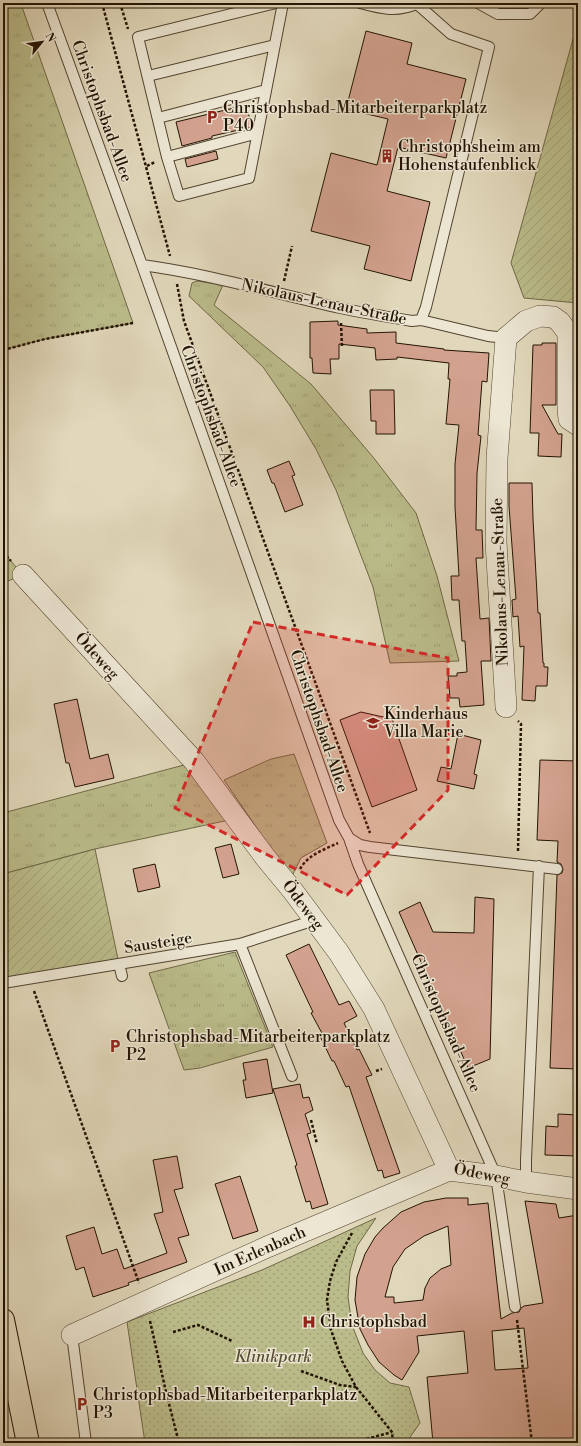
<svg xmlns="http://www.w3.org/2000/svg" width="581" height="1446" font-family="'Libre Bodoni',serif">
	<defs>
		<pattern id="grass-tufts" width="24" height="20" patternUnits="userSpaceOnUse"><rect width="24" height="20" fill="#bbbc8b"/><path d="M3 7l-1-3M5 7V3M7 7l1-3M15 17l-1-3M17 17v-4M19 17l1-3" fill="none" stroke="#a0a176"/></pattern>
		<pattern id="park-dots" width="8" height="8" patternUnits="userSpaceOnUse"><rect width="8" height="8" fill="#bbbc8b"/><path d="M2 2h.1M6 6h.1" fill="none" stroke="#a0a176" stroke-width="1.8" stroke-linecap="round"/></pattern>
		<pattern id="garden-furrows" width="10" height="10" patternUnits="userSpaceOnUse"><rect width="10" height="10" fill="#bbbc8b"/><path d="M-1 1l2-2M0 10L10 0M9 11l2-2" fill="none" stroke="#a0a176"/></pattern>
	</defs>
	<rect width="100%" height="100%" fill="#e1d8bb"/>
	<filter id="stains"><feTurbulence type="fractalNoise" baseFrequency=".005" numOctaves="4"/><feColorMatrix values="0 0 0 0 .2 0 0 0 0 .09 0 0 0 0 .02 0 0 0 .5 -.17"/></filter>
	<radialGradient id="worn" r=".72"><stop offset=".6" stop-color="#630" stop-opacity="0"/><stop offset="1" stop-color="#630" stop-opacity=".3"/></radialGradient>
	<path fill="url(#grass-tufts)" stroke="#6f6846" d="M3 4H21L133 323 45 339 3 350Z
		M197 281 223 285 214 305 311 384 373 457 416 513 437 576 459 661 390 663 373 587 336 490 316 449 290 406 263 367 189 296 192 283Z
		M3 552 23 575 3 583Z
		M294 754 327 843 301 858 291 878 224 780 271 759Z
		M184 765 229 820 95 849 3 874V813Z
		M235 952 273 1047 200 1068 184 1070 149 973Z"/>
	<path fill="url(#park-dots)" stroke="#6f6846" d="M376 1218 357 1246 350 1271 348 1297 352 1325 363 1353 375 1370 390 1383 409 1387 420 1423 406 1443H145L127 1322 262 1270Z"/>
	<path fill="url(#garden-furrows)" stroke="#6f6846" d="M578 21V303L524 298 511 263Z
		M95 849 119 964 3 983V874Z"/>
	<path fill="#d3a28f" stroke="#231302" fill-rule="evenodd" d="M366 31 412 43 407 64 466 79 446 158 398 147 387 191 430 202 411 281 364 269 370 246 311 231 331 153 377 165 388 119 346 109Z
		M246 105 252 127 212 136V138L182 146 176 122Z
		M216 151 218 159 187 167 185 159Z
		M338 321V325L367 329V333L396 332V343L444 349V350L489 353 487 382 482 381 478 435 481 436 477 473 476 530H482L483 558H476L480 619 489 618 491 661H481L484 705 460 707 459 698H450L448 676H457V673L467 672 465 641H462L459 600H452L451 576H459L455 507V464L459 425 446 424 450 379H448L449 363 397 357V359L376 360 375 348 339 344V359H330L331 374 313 373 312 358H310V322Z
		M542 343H556V405H542L558 434H562L561 457 538 456 539 433H530L533 345H542Z
		M370 390H394L395 434H376V421H371Z
		M289 461 295 475 292 476 303 505 285 512 274 483H272L267 470Z
		M509 483H532L533 519 538 613H540L543 663H544V667H548L547 686H536L535 701 522 700 524 646 520 647 518 616 513 617 512 600 516 599 509 506Z
		M77 699 90 759 108 754 114 778 75 787 69 763H66L54 704Z
		M361 712 392 719 417 790 372 807 340 720Z
		M458 734 481 740 474 774 477 775 474 789 437 781 441 767 451 769Z
		M540 760 578 761V1069L550 1068 557 875 562 873 563 869 561 864 557 862 558 841 537 840Z
		M231 844 239 874 223 878 215 848Z
		M155 864 160 887 138 892 133 869Z
		M475 897 494 899 490 1059 468 1068 399 912 420 902 433 932 474 933Z
		M309 944 339 1005 349 1001 357 1016 344 1023 357 1050 359 1049 372 1075 366 1077 400 1173 384 1178 382 1170 378 1171 349 1086 346 1087 334 1061H332L320 1036 323 1035 311 1013 313 1012 286 955Z
		M267 1059 273 1093 246 1098 243 1080H246L243 1063Z
		M300 1084 303 1098 309 1097 313 1110 305 1114 311 1133 307 1134 328 1204 312 1209 310 1201 306 1202 295 1166 297 1165 273 1089Z
		M558 1114 578 1115V1156L545 1155 546 1126 558 1127Z
		M177 1156 183 1188 174 1190 189 1235 178 1238 187 1262 128 1283 129 1285 93 1297 84 1267 76 1270 66 1236 94 1227 102 1254 117 1249 124 1269 167 1253 154 1214 163 1212 153 1160Z
		M240 1176 258 1231 233 1239 215 1184Z
		M446 1198H468V1205L488 1203 501 1319 512 1313 519 1312 521 1308 524 1306 543 1303 525 1201 556 1204 559 1218 578 1215V1443H433L427 1377 468 1373 464 1331 417 1336 419 1352 402 1380 394 1375 379 1362 368 1345 360 1329 355 1300 357 1277 365 1254 375 1237 383 1228 401 1212 424 1202ZM448 1226 451 1265 441 1269 430 1278 425 1288 423 1300 394 1303V1297H385L393 1267 405 1249 424 1236ZM524 1328 528 1368 495 1370 492 1331Z"/>
	<g fill="none" stroke-linecap="round" stroke-linejoin="round">
		<g stroke="#524430" stroke-width="12">
			<path id="service" d="M47 3 142 265 339 820 349 838 358 864 496 1176 515 1307
				M276 3 138 37 167 157 179 196 249 178 283 3
				M360 3C382 9 397 13 419 3
				M478 3 498 14H530L541 3
				M417 4 451 34 489 47 426 307 421 320
				M148 76 275 45
				M158 118 266 90
				M167 157 258 133
				M142 265C209 274 274 293 340 308 364 313 388 317 412 321L421 320 488 336 506 338
				M349 838 360 845 370 847 557 869
				M240 944 292 1076
				M119 964 122 976
				M3 983 240 944 315 920
				M526 1182V1160L539 866
				M72 1335 86 1443"/>
		</g>
		<g stroke="#524430" stroke-width="22">
			<path id="minor" d="M23 575 194 761 265 857 293 891 339 953 374 1009 449 1170
				M506 707 496 542 497 458 506 338 526 321 540 316 553 317 560 322 568 333V409L569 419 578 425
				M72 1335 267 1247 449 1170 496 1176 526 1182 578 1189"/>
		</g>
		<g stroke="#231302" stroke-width="24">
			<path id="trunk" d="M3 1320 28 1443"/>
		</g>
		<path stroke="#231302" stroke-width="2.5" stroke-dasharray="3 2" stroke-linecap="butt" d="M102 3 170 256
			M120 3 128 29
			M103 5 114 3
			M147 166 155 162
			M284 281 292 246
			M177 284 184 321 370 833
			M341 323 342 347
			M3 350 45 339 133 323
			M3 552 11 561
			M518 851 521 724 518 721
			M300 869C308 855 323 850 338 843
			M34 991 139 1283
			M360 1042 367 1039
			M376 1071 382 1069
			M311 1120 317 1144
			M352 1233 336 1262 330 1281 327 1300 331 1330 342 1361 356 1387 392 1432 393 1443
			M517 1320 532 1443
			M150 1321 166 1392 179 1443
			M173 1332 198 1325 232 1341
			M301 1371 340 1385 356 1387
			M352 1443 392 1432"/>
		<use href="#service" stroke="#ece6d3" stroke-width="10"/>
		<use href="#minor" stroke="#ece6d3" stroke-width="21"/>
		<use href="#trunk" stroke="#e1d8bb" stroke-width="22"/>
	</g>
	<path fill="#d62828" fill-opacity="0.2" stroke="#d62828" stroke-width="3" stroke-dasharray="8 5" stroke-linejoin="round" d="M253 622 448 658V790L347 895 175 808Z"/>
	<defs>
		<g id="parking-bare" transform="scale(1.08)"><path d="M-3.5-5.5H1a3.5 3.5 0 0 1 0 7H-1V5.5H-3.5ZM-1-3.4V-.6H.8a1.4 1.4 0 0 0 0-2.8Z" fill="#8f2418" stroke="#ece6d3" stroke-width="2.5" paint-order="stroke"/></g>
		<g id="building-bare" transform="scale(1.08)"><path d="M-4-6H4V6H1V3H-1V6H-4ZM-2.5-4.3h1.7v1.8h-1.7ZM.8-4.3h1.7v1.8H.8ZM-2.5-1h1.7V.8h-1.7ZM.8-1h1.7V.8H.8Z" fill="#8f2418" stroke="#ece6d3" stroke-width="2.5" paint-order="stroke"/></g>
		<g id="school-bare" transform="scale(1.08)"><path d="M0-5L7-2L0 1L-7-2ZM-4 1L0 2.5L4 1V4Q0 6-4 4Z" fill="#8f2418" stroke="#ece6d3" stroke-width="2.5" paint-order="stroke"/></g>
		<g id="hospital-bare" transform="scale(1.08)"><path d="M-5-5h3v3.5h4V-5h3V5h-3V1.5h-4V5h-3Z" fill="#8f2418" stroke="#ece6d3" stroke-width="2.5" paint-order="stroke"/></g>
	</defs>
	<g fill-rule="evenodd">
		<use href="#parking-bare" x="212" y="117"/>
		<use href="#building-bare" x="387" y="156"/>
		<use href="#school-bare" x="373" y="723"/>
		<use href="#parking-bare" x="115" y="1046"/>
		<use href="#hospital-bare" x="309" y="1322"/>
		<use href="#parking-bare" x="82" y="1404"/>
	</g>
	<g text-anchor="middle" dominant-baseline="central" stroke-width="3" stroke-linejoin="round" paint-order="stroke">
		<g font-size="16" fill="#231302" stroke="#ece6d3" text-anchor="start">
			<text x="223" y="108">Christophsbad-Mitarbeiterparkplatz<tspan x="223" dy="18">P40</tspan></text>
			<text x="398" y="147">Christophsheim am<tspan x="398" dy="18">Hohenstaufenblick</tspan></text>
			<text x="384" y="714">Kinderhaus<tspan x="384" dy="18">Villa Marie</tspan></text>
			<text x="126" y="1037">Christophsbad-Mitarbeiterparkplatz<tspan x="126" dy="18">P2</tspan></text>
			<text x="320" y="1322">Christophsbad</text>
			<text x="93" y="1395">Christophsbad-Mitarbeiterparkplatz<tspan x="93" dy="18">P3</tspan></text>
		</g>
		<g font-size="16" fill="#231302" stroke="#ece6d3">
			<text transform="translate(102 111) rotate(70)">Christophsbad-Allee</text>
			<text transform="translate(324 302) rotate(12)">Nikolaus-Lenau-Straße</text>
			<text transform="translate(211 416) rotate(70)">Christophsbad-Allee</text>
			<text transform="translate(500 582) rotate(-92)">Nikolaus-Lenau-Straße</text>
			<text transform="translate(97 656) rotate(48)">Ödeweg</text>
			<text transform="translate(319 721) rotate(71)">Christophsbad-Allee</text>
			<text transform="translate(303 905) rotate(53)">Ödeweg</text>
			<text transform="translate(158 943) rotate(-9)">Sausteige</text>
			<text transform="translate(446 1023) rotate(66)">Christophsbad-Allee</text>
			<text transform="translate(482 1174) rotate(11)">Ödeweg</text>
			<text transform="translate(260 1251) rotate(-24)">Im Erlenbach</text>
		</g>
		<g font-size="16" font-style="italic" fill="#584e32" stroke="#ece6d3">
			<text x="273" y="1357">Klinikpark</text>
		</g>
	</g>
	<rect width="581" height="1446" fill="none" stroke="#e1d8bb" stroke-width="16"/>
	<rect x="4" y="4" width="573" height="1438" fill="none" stroke="#231302" stroke-width="2"/>
	<rect x="8" y="8" width="565" height="1430" fill="none" stroke="#231302"/>
	<g transform="translate(42 42) rotate(61)" stroke="#ece6d3" stroke-width="3" paint-order="stroke">
	<path d="M0-3L7 15L0 10L-7 15Z" fill="#231302"/>
	<text y="-6" font-size="11" font-weight="bold" text-anchor="middle" fill="#231302">N</text>
	</g>
	<rect width="100%" height="100%" filter="url(#stains)"/>
	<rect width="100%" height="100%" fill="url(#worn)"/>
</svg>
